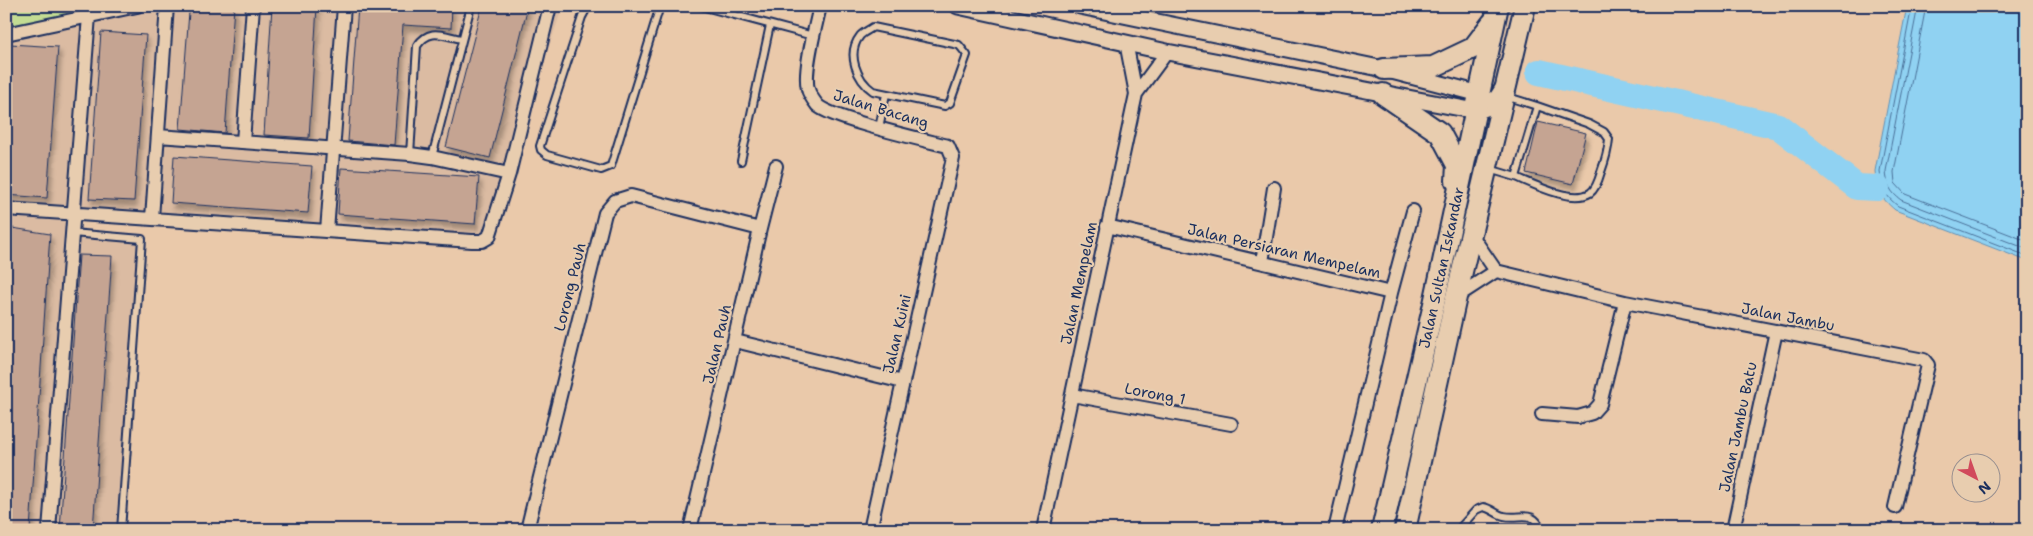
<svg xmlns="http://www.w3.org/2000/svg" width="2033" height="536" font-family="'Shantell Sans',sans-serif">
	<defs>
		<filter id="shadow"><feDropShadow dx="3" dy="5.5" stdDeviation="2.5" flood-color="#0004"/></filter>
	</defs>
	<rect width="100%" height="100%" fill="#eac9aa"/>
	<filter id="ink" filterUnits="userSpaceOnUse"><feTurbulence type="fractalNoise" baseFrequency=".02" numOctaves="2"/><feDisplacementMap in="SourceGraphic" scale="10" xChannelSelector="R" yChannelSelector="G"/><feConvolveMatrix kernelMatrix="1 2 1 2 8 2 1 2 1" color-interpolation-filters="sRGB"/></filter>
	<g filter="url(#ink)">
		<path fill="#dbbba2" d="M140 6H563L482 241 74 213 72 233 142 239 121 530H6V34Z"/>
		<path fill="#c3dc93" stroke="#6f8678" d="M6 6H83L89 16 6 34Z"/>
		<path fill="#90d2f2" stroke="#6191b7" d="M1907 6H2027V261L1895 210C1880 197 1877 191 1875 171Z"/>
		<g fill="none" stroke-linecap="round" stroke-linejoin="round">
			<path stroke="#4a7099" stroke-width="1" d="M1912 6 1880 171C1881 187 1885 196 1898 206L2027 256
				M1918 6 1886 171C1887 185 1890 192 1901 200L2027 249
				M1926 6 1894 172 1895 183 1905 194 2027 241"/>
			<path stroke="#90d2f2" stroke-width="26" d="M1539 72 1778 126 1857 187 1877 188"/>
		</g>
		<path fill="#c5a492" stroke="#1b2f5e" filter="url(#shadow)" d="M217 6H234L225 133 180 129 189 12Z
			M272 6H317L309 138 264 135Z
			M358 6H452L451 28 403 25 394 145 348 141Z
			M482 6H528L490 158 446 147Z
			M101 32 146 35 134 201 89 199Z
			M10 44 58 47 47 198 6 195V102Z
			M1538 122 1586 133 1573 184 1526 173Z
			M174 156 312 166 308 213 171 203Z
			M341 168 479 177 475 224 338 214Z
			M6 227 50 234 30 530H6Z
			M79 255 112 256 93 530H60Z"/>
		<g fill="none" stroke-linecap="round" stroke-linejoin="round">
			<g stroke="#1b2f5e" stroke-width="10">
				<path id="service" d="M588 6 582 17 540 146 541 150 547 155 601 170 611 166 660 6
					M701 6 813 36
					M873 27 959 45 967 55 950 103 945 106 940 105 873 91C857 80 846 54 860 36 862 33 869 30 873 27Z
					M879 128 886 94
					M410 154 417 46C430 27 443 36 462 39
					M432 157 471 6
					M741 161 770 25
					M1489 169 1516 177 1537 106 1505 96
					M1516 177C1533 184 1572 204 1590 193 1596 189 1599 179 1601 172 1605 161 1608 151 1609 139L1604 132 1589 124 1537 106
					M72 233 142 239 121 530
					M1458 530 1476 510 1483 507C1491 508 1497 515 1504 516 1521 520 1532 508 1542 530"/>
			</g>
			<g stroke="#1b2f5e" stroke-width="16">
				<path id="minor" d="M820 6C816 25 803 71 808 89 809 94 814 101 817 105 831 119 924 140 948 146L953 158 870 530
					M6 34 137 6
					M1126 42 1136 94
					M158 136 410 154 432 157 509 174
					M243 142 253 6
					M6 209 472 241H482L489 237 509 174 550 6
					M152 218 167 6
					M1107 226 1391 293 1335 530
					M327 231 344 6
					M1472 236 1496 271 1625 302 1924 360 1928 365 1895 507
					M1262 262 1274 188
					M1391 293 1413 211
					M1456 297 1496 271
					M735 341 903 382
					M1072 395 1231 424
					M1542 414 1578 417 1592 413 1600 404 1625 302
					M49 530 89 16 92 6
					M527 530 605 213 615 201 631 196 760 229
					M690 530 760 229 776 166
					M1043 530 1136 94 1167 52
					M1733 530 1776 331"/>
			</g>
			<g stroke="#1b2f5e" stroke-width="19">
				<path id="tertiary" d="M958 6 1167 52 1476 111C1491 109 1496 100 1503 88
					M1080 6 1384 69 1480 94 1487 99"/>
			</g>
			<g stroke="#1b2f5e" stroke-width="24">
				<g id="primary">
					<path d="M1384 69 1433 67 1473 48 1492 23"/>
					<path d="M1383 94 1440 133 1457 165 1456 181"/>
					<path id="s1" d="M1382 530 1434 304 1498 6"/>
					<path d="M1405 530 1456 297 1525 6"/>
				</g>
			</g>
			<use href="#service" stroke="#e8cdaf" stroke-width="6"/>
			<use href="#minor" stroke="#e8cdaf" stroke-width="12"/>
			<use href="#tertiary" stroke="#e8cdaf" stroke-width="15"/>
			<use href="#primary" stroke="#e8cdaf" stroke-width="20"/>
		</g>
	</g>
	<g text-anchor="middle" dominant-baseline="central" stroke-width="4.5" stroke-linejoin="round" paint-order="stroke">
		<g font-size="15" fill="#1b2f5e" stroke="#e8cdaf">
			<text transform="translate(881 109) rotate(17)">Jalan Bacang</text>
			<text transform="translate(1284 251) rotate(13)">Jalan Persiaran Mempelam</text>
			<text stroke="none"><textPath href="#s1" startOffset="269">Jalan Sultan Iskandar</textPath></text>
			<text transform="translate(1079 283) rotate(-78)">Jalan Mempelam</text>
			<text transform="translate(570 287) rotate(-76)">Lorong Pauh</text>
			<text transform="translate(1788 317) rotate(11)">Jalan Jambu</text>
			<text transform="translate(897 334) rotate(-77)">Jalan Kuini</text>
			<text transform="translate(717 344) rotate(-77)">Jalan Pauh</text>
			<text transform="translate(1155 394) rotate(11)">Lorong 1</text>
			<text transform="translate(1738 427) rotate(-78)">Jalan Jambu Batu</text>
		</g>
	</g>
	<rect width="2033" height="536" fill="none" stroke="#e8cdaf" stroke-width="25"/>
	<rect x="12" y="12" width="2008" height="511" fill="none" stroke="#1b2f5e" stroke-width="2" filter="url(#ink)"/>
	<g transform="translate(1976 478) rotate(139)"><circle r="24" fill="#e8cdaf" stroke="#968e8f"/>
	<path d="M0-4L9 19L0 12L-9 19Z" fill="#d1495b"/>
	<text y="-8" font-size="14" font-weight="bold" text-anchor="middle" fill="#1b2f5e">N</text>
	</g>
</svg>
